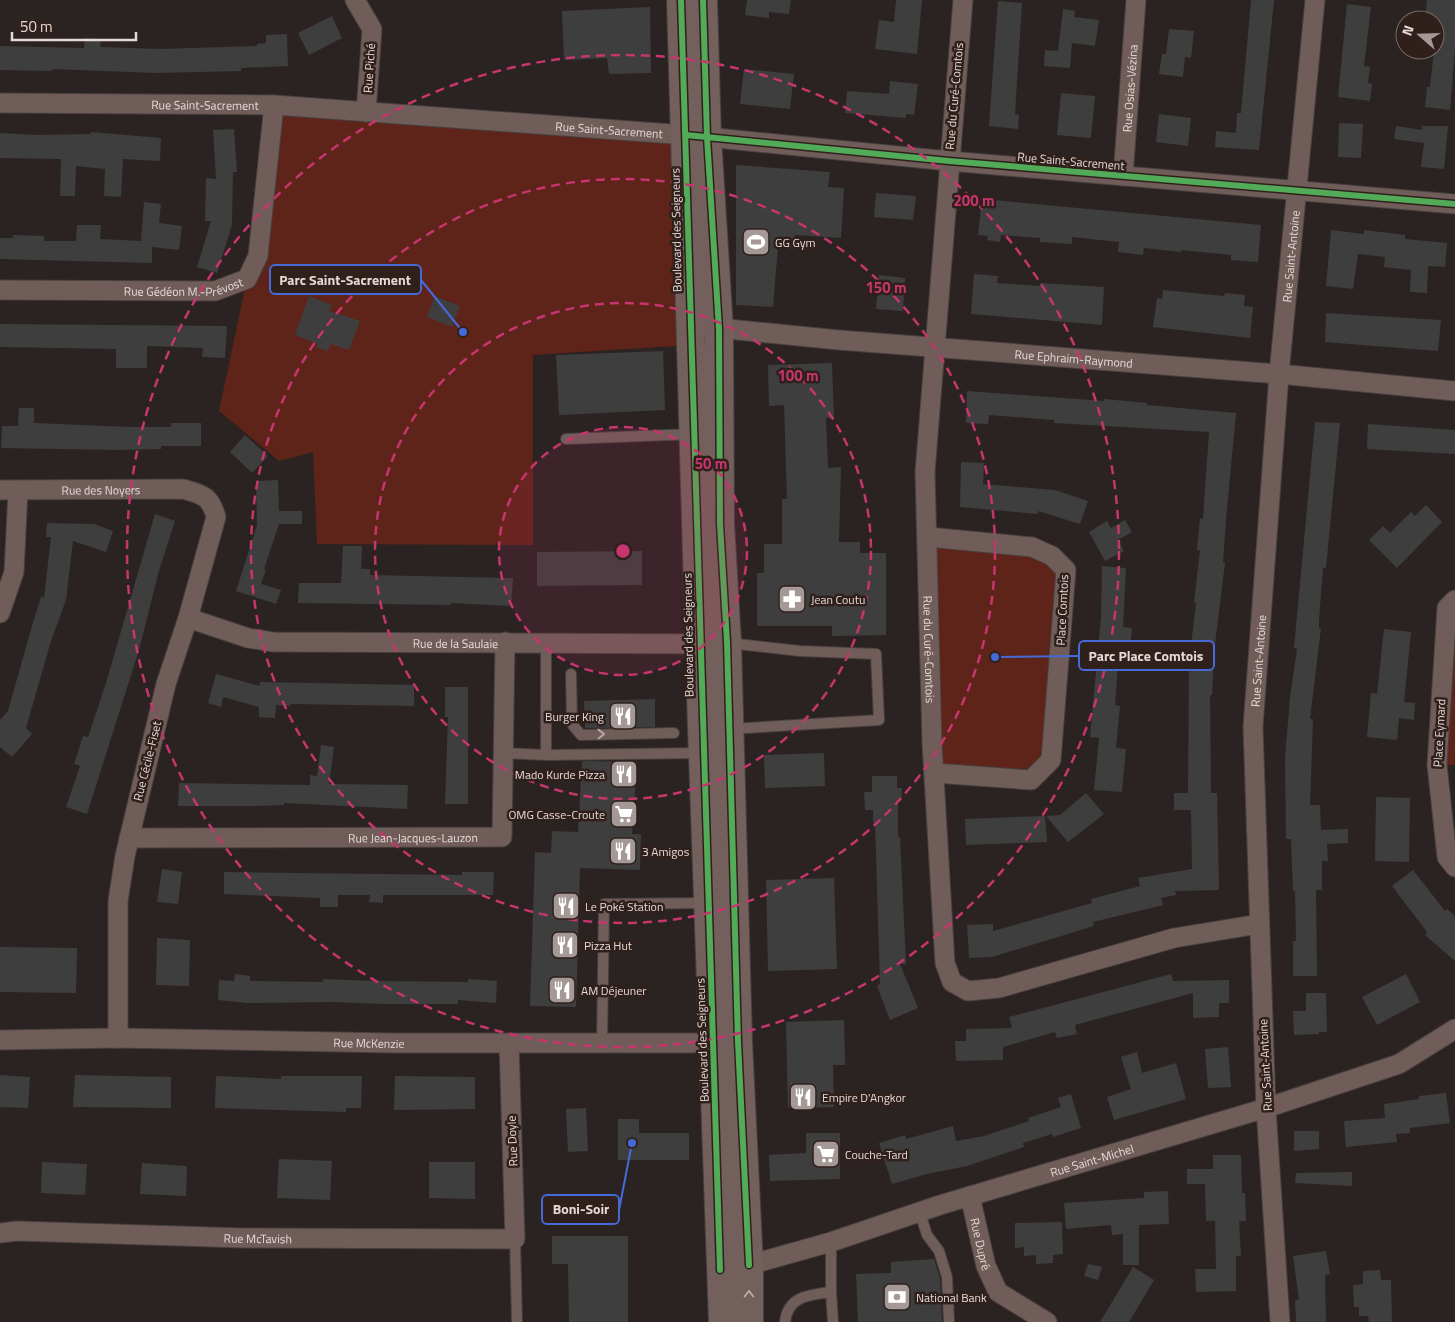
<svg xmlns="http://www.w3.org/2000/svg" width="1455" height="1322" font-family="'Titillium Web',sans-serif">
	<rect width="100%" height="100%" fill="#2b2321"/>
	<path fill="#5e241a" d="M274 105 686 135 691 345 533 355V545L317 544 313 452 279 461 219 411 247 279Z
		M928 537 1032 547 1066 570 1051 760 1031 780 935 773Z
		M1455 600V765H1437Z"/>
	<path fill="#3f3e3e" d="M747 0H791L789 14 769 12V18L745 15Z
		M896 0H922L917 54 875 49 879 20 894 22Z
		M1251 0H1274L1259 150 1215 147 1216 131 1236 133 1237 113H1241Z
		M1427 0H1455V49L1450 110 1425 107 1427 87H1430L1436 32 1435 20H1425Z
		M998 1 1022 3 1015 114 1019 115 1018 129 989 126Z
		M1347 4 1371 7 1364 66 1370 67 1368 83 1372 84 1370 101 1338 97Z
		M650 7 651 73 609 74 607 58 564 60 562 11Z
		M1063 9 1075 11 1074 17 1099 20 1095 46 1072 43 1070 68 1044 66 1045 50 1058 51Z
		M332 16 342 38 309 55 298 33Z
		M1169 29 1194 31 1191 58 1185 57 1183 77 1159 74 1162 54H1166Z
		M287 34 288 66 241 68V71L156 73 53 69 52 71 0 70V46L84 48 85 38 101 39 100 47 160 49 257 46V44L266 43V35Z
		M744 69 794 74 790 109 740 104Z
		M890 81 918 84 914 115 906 114V118L845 113 847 91 889 94Z
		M1061 93 1095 96 1091 138 1057 135Z
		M1159 114 1191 118 1188 146 1156 142Z
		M1339 123 1363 124 1361 158 1338 157Z
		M1396 126 1422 130V126H1448L1444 169 1421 167 1424 143 1394 139Z
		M234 129 237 172H233L232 225 217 273 197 267 211 221H205L206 178 216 179 213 130Z
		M91 132 161 138 160 161 123 159 121 197 104 196 105 169 76 166 75 196H60L61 159 0 158V133L36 135 91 134Z
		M736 165 830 172 828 187 844 188 841 238 795 235 793 249 778 247 773 307 736 305Z
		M876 193 916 196 913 220 874 217Z
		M982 199 1261 225 1258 262 1231 260V255L1181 250V252L1144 248 1143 255 1118 252 1119 242 1072 237V244L1040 242V238L1001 235 1000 242 987 240 988 236 978 235Z
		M144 202 161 204 159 223 182 226 179 250 152 247V263L0 259V238H13V235L44 236V241H76L77 225H101L100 239 141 241Z
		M1331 230 1364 234V230L1405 235V239L1447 243 1445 267 1428 266 1427 293 1410 292 1411 270 1384 267 1385 257 1358 254 1353 289 1326 286Z
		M974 274 998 276 997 283 1040 286V283L1104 287 1102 325 971 314Z
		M879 275 905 278 903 311 876 309Z
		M1163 290 1224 296 1225 293 1245 295 1244 306 1253 307 1250 338 1153 327 1157 298 1162 299Z
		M309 296 332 305 329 311 360 321 349 350 331 344 328 351 316 347 318 344 295 335Z
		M435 296 460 306 452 327 427 317Z
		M1326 313 1441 320 1438 351 1325 342Z
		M0 324 227 326 225 358 202 357 203 348 147 346V368H116V349L0 347Z
		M663 351 665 410 559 415 556 355Z
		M832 363 834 418H826L828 468 841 467 839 542H860V553H886V635L832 636V626H757V573H764V544H782V499H787L784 405 769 406 768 365Z
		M967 391 1104 401V399L1147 403V405L1236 413 1226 520 1223 562 1225 563 1214 652 1212 695H1210L1211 793H1217L1219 890 1175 891 1176 895 1161 898 1163 905 1093 922 1094 926 992 957 969 958 967 925 993 924V931L1092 903 1091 899 1140 886 1138 878 1192 869 1191 810H1174V793H1188L1189 662 1196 603H1194L1200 550H1197L1200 518 1203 519 1209 432 1054 423V420L989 415 988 424 966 423Z
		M19 408H34V423L129 427H171V423H201V446H161V449L119 450 1 448 2 426H18Z
		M1315 422 1340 423 1326 568H1323L1319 620V628H1321L1310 719H1313L1310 805H1320L1321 830 1348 829V843L1327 844 1328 861H1322V890H1316L1317 976H1293V941H1296L1295 891H1293L1291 839H1286L1285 758 1290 697 1297 649 1294 648Z
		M1368 424 1455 430V454L1367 449Z
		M245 435 268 456 252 473 230 452Z
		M961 462 984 463 983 484 1055 490 1088 501 1080 524 1038 511V514L960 507Z
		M278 480 279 511H302V524H279L264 569 266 570 261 584 281 590 276 604 236 591 257 525 256 481Z
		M1426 505 1442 522 1397 568 1369 540 1383 526 1390 533 1411 512 1415 516Z
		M155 514 175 521 158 574 139 650 87 814 66 807 80 766 74 764 83 736 88 737 106 683Z
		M1125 520 1132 532 1118 540 1124 551 1105 561 1089 532 1107 521 1111 528Z
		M47 523 94 524 113 531 106 552 73 541 66 600 51 641 26 728 32 734 12 757 0 747V720L8 711 32 626 41 597 44 598 51 537H46Z
		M343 546H362L361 569H370V575L513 578 511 606 451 603V605L298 603 299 583H341Z
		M642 551V585L537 586V552Z
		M1102 566 1126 568 1123 627 1132 628 1130 651 1119 650 1115 705 1120 706 1116 748 1126 749 1122 792 1094 790 1099 738 1090 737 1101 617Z
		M1384 629 1411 632 1404 702 1415 703 1414 720 1399 718 1397 740 1367 737 1371 693 1377 694Z
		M216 674 260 686V682L414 685V706L290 704V706L276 705 275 718 259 717V707L223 697 221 707 208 703Z
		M445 687H468V804H445L448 717H445Z
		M655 699V727L585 728 584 701Z
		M321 745 334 747 329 784 408 785 407 809 284 803V805L255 806H178L179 783 310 785V775L317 776Z
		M824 753 825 786 765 788 764 755Z
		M582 761 637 762 632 834H641L640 870 580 868 576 1007 530 1006 535 852 551 853 552 831 578 832Z
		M872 776H897V788H902L901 801H898V837H900L906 964H900L918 1008 890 1020 877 986 880 984 875 823H873V810H865L864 792H872Z
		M1086 793 1104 814 1068 842 1046 816 1060 815Z
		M1376 797 1410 798 1409 862 1375 861Z
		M1045 816 1047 842 966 845 965 819Z
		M162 869 182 872 178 904 157 902Z
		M1413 870 1445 911 1447 909 1455 916V961L1425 935 1427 932 1392 886Z
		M224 872 462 875V872H494L493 895H383V903L369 902 370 895H338V907H320V898L224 894Z
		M834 878 837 969 768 971 766 880Z
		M157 938 190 940 189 986 156 985Z
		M0 947 77 948 76 993 0 992Z
		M235 974 250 976V981L323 982V979L374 981 468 982V979L497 981 496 1003 458 1000V1004H385L333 1002 248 1003 218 1000 219 980 234 981Z
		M1171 974 1173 981 1229 980V1003H1219V1017L1193 1018V993L1075 1025 1077 1034 1057 1038 1055 1032 1003 1047V1060L956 1061 955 1041H966V1029L1012 1028 1009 1017Z
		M1406 974 1420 1002 1377 1025 1362 997Z
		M1306 993H1326L1327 1032H1319V1034L1294 1035 1293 1011H1306Z
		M844 1020 845 1065H833L834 1107 788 1108 786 1022Z
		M1228 1047 1231 1087 1208 1088 1205 1049Z
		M1137 1052 1142 1073 1176 1063 1186 1099 1114 1120 1107 1097 1131 1089 1121 1057Z
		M0 1075 30 1077 28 1108 0 1107Z
		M75 1075 171 1077V1108L73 1107Z
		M216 1076 281 1079V1076H362L361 1108H346V1112L215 1108Z
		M395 1076 475 1077V1109L394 1110Z
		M1446 1093 1450 1123 1410 1128V1133L1396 1134 1397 1142 1346 1147 1344 1121 1385 1118 1384 1104 1419 1099V1096Z
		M1071 1094 1081 1128 1053 1137 1052 1134 1023 1143 1024 1147 967 1166 927 1174 892 1184 879 1143 905 1135 906 1139 953 1126 956 1141 984 1136 1029 1121 1028 1118 1061 1107 1058 1098Z
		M586 1108 588 1151 568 1152 566 1109Z
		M618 1119H639V1133H689V1160H618Z
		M1294 1131H1319V1149L1294 1151Z
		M806 1133H840V1179L770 1181 769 1155 806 1153Z
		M1213 1155H1241L1242 1193H1245L1246 1221H1239L1241 1256H1236V1291L1196 1292 1195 1269H1216L1215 1221H1206L1205 1184H1187V1169H1213Z
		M279 1159 332 1161 330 1200 277 1198Z
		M42 1162 87 1164 85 1195 41 1193Z
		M429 1162H475V1199L429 1198Z
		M142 1163 187 1166 186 1196 140 1194Z
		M1352 1172V1186L1295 1183 1296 1173Z
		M1168 1191 1169 1224 1139 1225V1265H1123V1234L1112 1235 1111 1225 1066 1229 1064 1203 1144 1198V1192Z
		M1062 1222 1063 1254 1053 1255V1263L1036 1264V1255L1024 1256V1247L1015 1248V1223Z
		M552 1236H628V1322H569L568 1264H552Z
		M1326 1251 1330 1274 1325 1275 1326 1322H1296L1295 1300H1299L1293 1256Z
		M934 1259 940 1278 942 1322H858L856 1274 891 1273V1262Z
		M1088 1264 1102 1267 1098 1280 1084 1276Z
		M1133 1267 1154 1280 1129 1322H1100Z
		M1380 1270 1381 1280H1391L1392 1322H1369L1368 1316H1359V1307H1354L1353 1285 1363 1284V1271Z"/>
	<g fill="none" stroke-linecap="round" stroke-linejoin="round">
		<g stroke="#48413f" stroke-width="12">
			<path id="service" d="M566 439 694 434
				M729 643 800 651 876 654 879 720 730 729
				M571 674 572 724 581 735 674 733
				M504 753 546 755 703 753
				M546 755V645
				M602 1044 604 904 706 903
				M920 1213 927 1235 939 1251 947 1277 949 1322
				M515 1239 517 1322
				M831 1292 833 1322
				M785 1322C788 1296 809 1295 831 1292V1242"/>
		</g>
		<g stroke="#48413f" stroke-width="21">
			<g id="minor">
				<path d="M355 0 372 29 366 112"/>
				<path id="s1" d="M963 0 925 472 932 743 945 963 952 982 968 991 999 988 1174 938 1259 924"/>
				<path id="s2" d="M0 103 274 105 686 135 949 161 1455 204"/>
				<path id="s3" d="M1123 176 1136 0"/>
				<path id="s4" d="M0 290 215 291 247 279 258 256 274 105"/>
				<path id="s5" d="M707 327 839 340 1279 374 1455 391"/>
				<path id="s6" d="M0 490 183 489C204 495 210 496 216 517L188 618 166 684 125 856 118 901V1038"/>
				<path d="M928 537 1032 547 1052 556 1066 570 1051 760 1031 780 935 773"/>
				<path d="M1455 600 1447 608 1437 765 1447 857 1455 867"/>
				<path d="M0 613 14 572 18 491"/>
				<path id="s7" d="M188 618 248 638 273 642 711 644"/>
				<path id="s8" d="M129 838 502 837 505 642"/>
				<path id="s9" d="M0 1040 118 1038 393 1043H724"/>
				<path id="s10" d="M970 1196 986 1266 998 1292 1047 1322"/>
				<path id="s11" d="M0 1233 17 1231 243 1238 515 1239 509 1044"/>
				<path id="s12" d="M720 1270 749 1265 831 1242 940 1205 1266 1108 1399 1064 1455 1029"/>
				<path id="s13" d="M1280 1322 1266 1108 1253 727 1279 374 1315 0"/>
			</g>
		</g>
		<g stroke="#48413f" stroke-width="30">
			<path id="secondary" d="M681 0 702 728 723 1322
				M703 0 707 137 719 329 720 524 727 642 738 1042 749 1265V1322"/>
		</g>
		<use href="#service" stroke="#705d59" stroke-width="10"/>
		<use href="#minor" stroke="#705d59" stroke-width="19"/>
		<use href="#secondary" stroke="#735f5b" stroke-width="28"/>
		<g stroke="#30201c" stroke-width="9">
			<path id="cycleway" d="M681 0 720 1270
				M703 0 707 137 719 329 720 524 727 642 738 1042 749 1265
				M686 135 949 161 1455 204"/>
		</g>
		<use href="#cycleway" stroke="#51ab58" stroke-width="6"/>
	</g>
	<defs><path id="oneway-chevron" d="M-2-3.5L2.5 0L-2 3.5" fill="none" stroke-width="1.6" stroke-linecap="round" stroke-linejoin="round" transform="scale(1.25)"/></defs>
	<use stroke="#b6a7a5" href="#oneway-chevron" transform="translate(601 734) rotate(-1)"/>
	<use stroke="#b7a8a5" href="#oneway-chevron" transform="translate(749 1294) rotate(-90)"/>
	<circle cx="623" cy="551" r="124" fill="#c7356e" fill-opacity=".12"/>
	<g fill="none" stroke="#c7356e" stroke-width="2.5" stroke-dasharray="9 6">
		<circle cx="623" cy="551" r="124"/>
		<circle cx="623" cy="551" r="248"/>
		<circle cx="623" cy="551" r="372"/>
		<circle cx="623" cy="551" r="496"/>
	</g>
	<defs>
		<g id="stadium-square" transform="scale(1.4375)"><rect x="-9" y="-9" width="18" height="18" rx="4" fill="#a49997" stroke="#30201c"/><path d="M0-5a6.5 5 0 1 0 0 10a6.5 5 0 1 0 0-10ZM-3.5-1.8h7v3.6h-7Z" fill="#fff"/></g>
		<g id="pharmacy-square" transform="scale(1.4375)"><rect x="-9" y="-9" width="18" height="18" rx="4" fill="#a49997" stroke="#30201c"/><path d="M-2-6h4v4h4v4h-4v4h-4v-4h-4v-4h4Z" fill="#fff"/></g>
		<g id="restaurant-square" transform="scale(1.4375)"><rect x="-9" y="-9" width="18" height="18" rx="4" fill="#a49997" stroke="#30201c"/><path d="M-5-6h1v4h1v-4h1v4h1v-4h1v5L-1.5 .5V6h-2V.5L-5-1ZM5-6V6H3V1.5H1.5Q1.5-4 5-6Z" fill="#fff"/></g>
		<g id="supermarket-square" transform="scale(1.4375)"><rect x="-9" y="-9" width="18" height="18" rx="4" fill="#a49997" stroke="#30201c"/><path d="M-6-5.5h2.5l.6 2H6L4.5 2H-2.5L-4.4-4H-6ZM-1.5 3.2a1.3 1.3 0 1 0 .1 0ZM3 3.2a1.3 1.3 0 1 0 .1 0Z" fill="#fff"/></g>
		<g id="bank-square" transform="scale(1.4375)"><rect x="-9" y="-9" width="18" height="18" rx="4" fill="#a49997" stroke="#30201c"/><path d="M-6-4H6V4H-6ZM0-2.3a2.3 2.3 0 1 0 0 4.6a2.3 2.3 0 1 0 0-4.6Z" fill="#fff"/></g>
	</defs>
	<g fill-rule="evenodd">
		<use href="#stadium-square" x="756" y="242"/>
		<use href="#pharmacy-square" x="792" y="599"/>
		<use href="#restaurant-square" x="623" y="716"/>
		<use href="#restaurant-square" x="624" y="774"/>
		<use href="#supermarket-square" x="624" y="814"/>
		<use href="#restaurant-square" x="623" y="851"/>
		<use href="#restaurant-square" x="566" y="906"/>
		<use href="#restaurant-square" x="565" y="945"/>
		<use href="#restaurant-square" x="562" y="990"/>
		<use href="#restaurant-square" x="803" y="1097"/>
		<use href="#supermarket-square" x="826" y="1154"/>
		<use href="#bank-square" x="897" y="1297"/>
	</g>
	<g text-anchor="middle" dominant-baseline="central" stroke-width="5" stroke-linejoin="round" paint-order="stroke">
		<g font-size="12" fill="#e5d9d7" stroke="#30201c">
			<text transform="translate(369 68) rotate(-86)">Rue Piché</text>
			<text stroke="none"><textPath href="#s3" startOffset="88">Rue Osias-Vézina</textPath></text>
			<text transform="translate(954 96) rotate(-85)">Rue du Curé-Comtois</text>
			<text stroke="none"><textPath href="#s2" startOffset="205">Rue Saint-Sacrement</textPath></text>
			<text stroke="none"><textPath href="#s2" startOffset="610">Rue Saint-Sacrement</textPath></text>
			<text transform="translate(1071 161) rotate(5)">Rue Saint-Sacrement</text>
			<text transform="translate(676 230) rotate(-91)">Boulevard des Seigneurs</text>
			<text stroke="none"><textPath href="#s13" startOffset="1068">Rue Saint-Antoine</textPath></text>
			<text stroke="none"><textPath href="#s4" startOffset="184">Rue Gédéon M.-Prévost</textPath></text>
			<text stroke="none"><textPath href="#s5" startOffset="368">Rue Ephraim-Raymond</textPath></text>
			<text stroke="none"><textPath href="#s6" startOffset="101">Rue des Noyers</textPath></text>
			<text transform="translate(1062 610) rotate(-87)">Place Comtois</text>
			<text transform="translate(688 635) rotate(-91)">Boulevard des Seigneurs</text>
			<text stroke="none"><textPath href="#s7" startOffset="271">Rue de la Saulaie</textPath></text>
			<text stroke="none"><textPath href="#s1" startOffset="651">Rue du Curé-Comtois</textPath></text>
			<text stroke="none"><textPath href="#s13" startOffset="662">Rue Saint-Antoine</textPath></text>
			<text transform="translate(1439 733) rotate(-87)">Place Eymard</text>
			<text transform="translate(147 761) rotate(-76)">Rue Cécile-Fiset</text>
			<text stroke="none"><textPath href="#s8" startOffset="284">Rue Jean-Jacques-Lauzon</textPath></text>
			<text transform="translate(702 1040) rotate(-92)">Boulevard des Seigneurs</text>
			<text stroke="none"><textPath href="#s9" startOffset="369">Rue McKenzie</textPath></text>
			<text transform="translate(1265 1065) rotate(-93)">Rue Saint-Antoine</text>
			<text transform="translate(512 1141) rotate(-92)">Rue Doyle</text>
			<text stroke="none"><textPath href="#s12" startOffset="388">Rue Saint-Michel</textPath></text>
			<text stroke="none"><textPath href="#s11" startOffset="258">Rue McTavish</textPath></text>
			<text stroke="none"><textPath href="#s10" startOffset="49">Rue Dupré</textPath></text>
		</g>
		<g font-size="12" fill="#e5d9d7" stroke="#30201c" text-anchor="start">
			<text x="775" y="242">GG Gym</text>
			<text x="811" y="599">Jean Coutu</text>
			<text x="604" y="716" text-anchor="end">Burger King</text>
			<text x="605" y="774" text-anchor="end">Mado Kurde Pizza</text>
			<text x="605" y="814" text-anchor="end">OMG Casse-Croute</text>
			<text x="642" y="851">3 Amigos</text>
			<text x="585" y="906">Le Poké Station</text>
			<text x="584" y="945">Pizza Hut</text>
			<text x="581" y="990">AM Déjeuner</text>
			<text x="822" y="1097">Empire D'Angkor</text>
			<text x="845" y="1154">Couche-Tard</text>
			<text x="916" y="1297">National Bank</text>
		</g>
	</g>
	<circle cx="623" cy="551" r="8" fill="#c7356e" stroke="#30201c" stroke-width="2.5"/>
	<g font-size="15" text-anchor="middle" font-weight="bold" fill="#c7356e" stroke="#30201c" stroke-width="5" stroke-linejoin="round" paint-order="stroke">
		<text x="974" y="206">200 m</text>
		<text x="886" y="293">150 m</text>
		<text x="798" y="381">100 m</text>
		<text x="711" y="469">50 m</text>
	</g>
	<path fill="none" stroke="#456ad8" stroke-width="2" d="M463 332L421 280M995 657L1079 656M632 1143L619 1210"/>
	<g fill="#456ad8" stroke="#30201c" stroke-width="2">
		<circle cx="463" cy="332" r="5"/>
		<circle cx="995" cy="657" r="5"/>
		<circle cx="632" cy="1143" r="5"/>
	</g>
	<g fill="#30201c" stroke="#456ad8" stroke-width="2">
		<rect x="270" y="265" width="151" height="29" rx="5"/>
		<rect x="1079" y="641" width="135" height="29" rx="5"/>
		<rect x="542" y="1195" width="77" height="29" rx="5"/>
	</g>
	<g font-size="14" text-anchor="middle" font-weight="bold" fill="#e5d9d7">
		<text x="345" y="285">Parc Saint-Sacrement</text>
		<text x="1146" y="661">Parc Place Comtois</text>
		<text x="581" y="1214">Boni-Soir</text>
	</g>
	<g transform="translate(1420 35) rotate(290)"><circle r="24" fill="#30201c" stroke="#786a67"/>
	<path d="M0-4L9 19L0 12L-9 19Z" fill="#a49997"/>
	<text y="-8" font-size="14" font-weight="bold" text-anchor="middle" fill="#e5d9d7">N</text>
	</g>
	<path d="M12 32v8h124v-8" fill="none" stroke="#e5d9d7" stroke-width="2.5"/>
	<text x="20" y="32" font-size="15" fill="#e5d9d7" stroke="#30201c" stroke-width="4" paint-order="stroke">50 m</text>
</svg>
